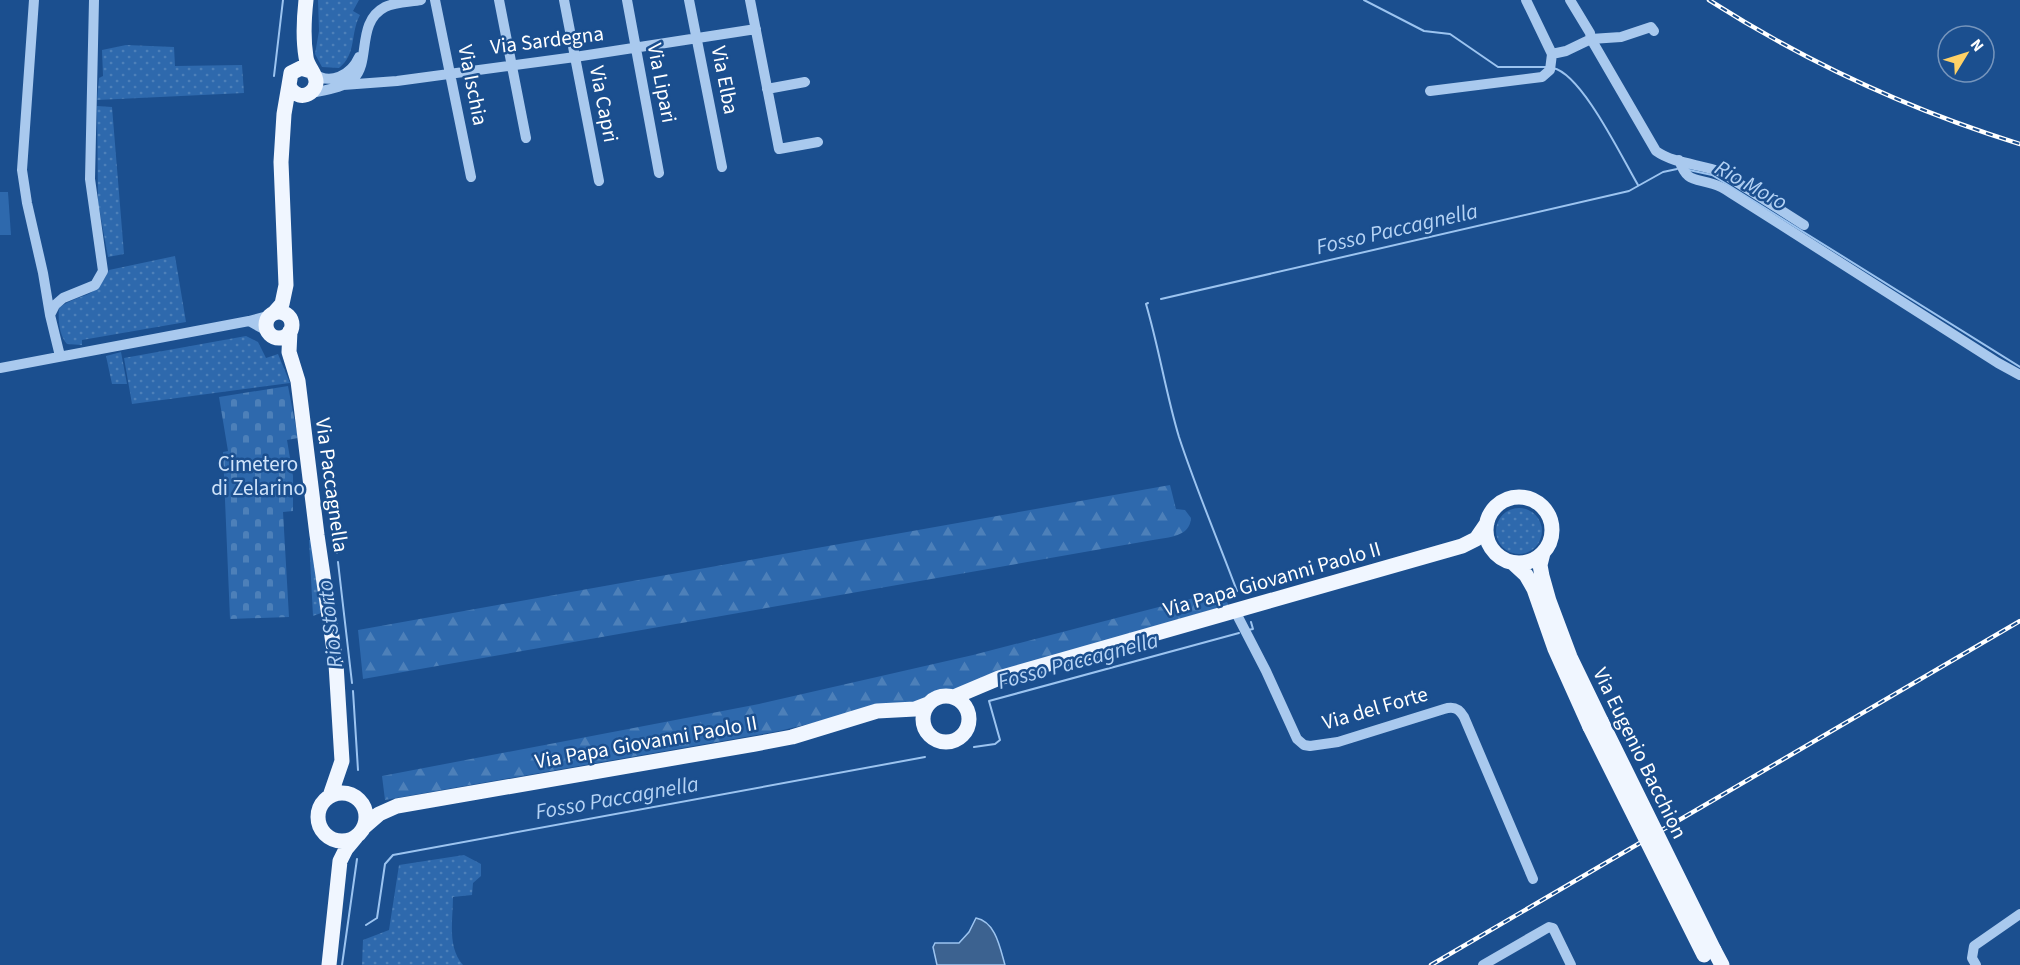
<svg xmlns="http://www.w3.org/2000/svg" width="2020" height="965" font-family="'Source Sans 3',sans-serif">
	<defs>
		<pattern id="grass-dots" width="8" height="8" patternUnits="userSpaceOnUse" patternTransform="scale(1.5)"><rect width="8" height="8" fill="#2e69ad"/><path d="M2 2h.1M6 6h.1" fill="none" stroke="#4d80b9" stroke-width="1.8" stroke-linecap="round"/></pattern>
		<pattern id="forest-firs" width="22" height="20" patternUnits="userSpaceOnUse" patternTransform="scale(1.5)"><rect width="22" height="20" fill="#2e69ad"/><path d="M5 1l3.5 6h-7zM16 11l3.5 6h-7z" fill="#4d80b9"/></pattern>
		<pattern id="cemetery-stones" width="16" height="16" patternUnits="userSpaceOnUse" patternTransform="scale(1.5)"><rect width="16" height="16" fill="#2e69ad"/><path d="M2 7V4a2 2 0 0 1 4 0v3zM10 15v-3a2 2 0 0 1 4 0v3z" fill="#4d80b9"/></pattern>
	</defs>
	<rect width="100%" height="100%" fill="#1b4f8f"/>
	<path fill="url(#grass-dots)" d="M318 0H359L353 11 360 15C350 33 357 54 339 68L322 67 315 54 319 31Z
		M126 45 174 47 175 66 242 65 244 93 97 100 99 78 103 76 102 50Z
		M97 106 112 107 124 254 108 257 98 202Z
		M175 256 186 322 82 340V345L67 344C59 335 58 320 59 308 82 291 94 302 109 270Z
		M246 336 258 342 266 358 278 354 290 383 132 404 124 358Z
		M121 352 127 384H112L106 356Z
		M1496 531a23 23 0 1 1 46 0a23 23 0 1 1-46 0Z
		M309 540H311L321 613 313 616Z
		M464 855 481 864V876L473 883 472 895 453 897C453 920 447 947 463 965H362L363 940 389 930 399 865Z"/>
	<path fill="url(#forest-firs)" d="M1170 485 1176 509 1185 510 1191 518C1190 537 1169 537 1153 540L363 679 358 630Z
		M1209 594 1214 605 1227 602 1228 605 984 676 955 692 939 693 926 701 825 720 779 731 385 800 382 776 759 704 973 655Z"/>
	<path fill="url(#cemetery-stones)" d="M288 386 298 438 287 440 293 476V511L283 512 289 617 230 619 223 452 228 451 219 397Z"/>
	<path fill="#2e69ad" d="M8 192 11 235H0V192Z"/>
	<path fill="#3c6290" stroke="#9cc4f0" stroke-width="1.5" d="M976 918C996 922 1000 948 1005 965H937L933 947 935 943H959L969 932Z"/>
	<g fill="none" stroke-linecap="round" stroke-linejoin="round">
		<path stroke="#9cc4f0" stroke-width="2" d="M1364 0 1424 31 1450 34 1498 67H1547
			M1553 68C1582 74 1622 158 1638 185
			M274 76 283 0
			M1689 170 1712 175 1725 183 2020 367
			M1161 299 1629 191 1663 172 1677 169
			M1148 303 1146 304C1159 348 1166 394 1179 437 1196 489 1218 540 1237 591
			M329 492 337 553
			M338 562 352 683
			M1248 630 1253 629 1251 622
			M353 691 358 770
			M974 747 995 744 1000 740 989 701 1239 633
			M366 925 377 918 385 864 393 855 925 757
			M342 965 357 859"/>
		<path stroke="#a9c9ee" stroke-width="10" d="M34 0 22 170 27 203 43 273 50 315 60 356
			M435 0 471 177
			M499 0 526 138
			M564 0 599 181
			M627 0 659 173
			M689 0 722 167
			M750 0 779 149 818 142
			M1526 0 1552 54 1566 51 1591 39 1656 151C1674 164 1701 164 1721 172L1804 225
			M1570 0 1590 33 1591 39 1621 37 1651 27 1654 31
			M313 73C330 86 351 75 359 57
			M343 85 397 81 575 57 756 29
			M767 89 805 82
			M1430 91 1542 77 1550 70 1552 54
			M311 93C325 90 344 88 354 78 371 61 356 22 385 7 395 2 410 2 421 0
			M1679 160C1687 182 1693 178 1713 184 1720 186 1725 189 1731 193L1998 363 2020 375
			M50 315 55 305 63 298 95 285 103 271 90 179 94 0
			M249 321 267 331
			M0 368 249 321 271 315
			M1235 611 1266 671 1297 739 1304 745 1310 746 1338 742 1444 709C1453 706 1459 708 1464 717L1533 879
			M1483 965 1549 927 1553 928 1571 965
			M1976 965 1972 958 1974 946 2020 914"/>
		<path stroke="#f0f6ff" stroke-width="15" d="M306 0C304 18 303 39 306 57 307 67 317 74 316 83 315 91 307 97 299 95 293 93 291 90 289 85L291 73 301 68 311 71
			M266 325a13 13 0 1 1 26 0a13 13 0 1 1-26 0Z
			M274 313 282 304 286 285 281 162 284 114 289 85
			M290 331 289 352 298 381 317 535 336 664 342 761 330 796
			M1486 530a33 33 0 1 1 66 0a33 33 0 1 1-66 0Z
			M1543 553 1540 565 1542 576 1549 601 1570 657 1601 721
			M1513 563 1526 575 1534 589 1555 649 1590 727
			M923 719a23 23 0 1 1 46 0a23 23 0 1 1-46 0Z
			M954 697 999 678 1462 546 1476 539 1487 523
			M318 817a24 24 0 1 1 48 0a24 24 0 1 1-48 0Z
			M364 827 379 814 397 806 755 744 792 737 877 711 915 709 928 704
			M1714 950 1722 965
			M329 965 340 861 346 849 356 837"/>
		<g stroke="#fff" stroke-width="4.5">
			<path id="rail" d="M1709 0C1806 62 1910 110 2020 144
				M1431 965 2020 621"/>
		</g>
		<use href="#rail" stroke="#1b4f8f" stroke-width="2" stroke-dasharray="7" stroke-linecap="butt"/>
		<path stroke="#f0f6ff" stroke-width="15" d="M1601 721 1714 950
			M1590 727 1704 955"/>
	</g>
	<g text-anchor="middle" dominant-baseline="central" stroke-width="5" stroke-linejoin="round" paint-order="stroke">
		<g font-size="21" fill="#fff" stroke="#1b4f8f">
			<text transform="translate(547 40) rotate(-7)">Via Sardegna</text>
			<text transform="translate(725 80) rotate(79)">Via Elba</text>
			<text transform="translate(662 83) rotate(79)">Via Lipari</text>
			<text transform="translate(473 85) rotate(79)">Via Ischia</text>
			<text transform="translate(604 104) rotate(79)">Via Capri</text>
			<text transform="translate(332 485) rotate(82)">Via Paccagnella</text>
			<text transform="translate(1272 579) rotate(-16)">Via Papa Giovanni Paolo II</text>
			<text transform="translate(1375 708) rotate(-16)">Via del Forte</text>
			<text transform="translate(646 742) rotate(-10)">Via Papa Giovanni Paolo II</text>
			<text transform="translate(1640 753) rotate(64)">Via Eugenio Bacchion</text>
		</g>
		<g font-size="21" fill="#cfe3fa" stroke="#1b4f8f">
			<text x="258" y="464">Cimetero<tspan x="258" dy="24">di Zelarino</tspan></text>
		</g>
		<g font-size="22" font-style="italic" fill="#b5d3f5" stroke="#1b4f8f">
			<text transform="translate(1751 185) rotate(29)">Rio Moro</text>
			<text transform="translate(1397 229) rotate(-13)">Fosso Paccagnella</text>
			<text transform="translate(330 624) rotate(-97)">Rio Storto</text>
			<text transform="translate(1078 661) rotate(-15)">Fosso Paccagnella</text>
			<text transform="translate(617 798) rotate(-10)">Fosso Paccagnella</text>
		</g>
	</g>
	<g transform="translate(1966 54) rotate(52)"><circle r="28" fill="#1b4f8f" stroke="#7695bc" stroke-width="1.5"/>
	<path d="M0-4.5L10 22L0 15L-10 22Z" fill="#ffd166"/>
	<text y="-9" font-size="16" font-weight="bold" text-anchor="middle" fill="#ffffff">N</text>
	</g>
</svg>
